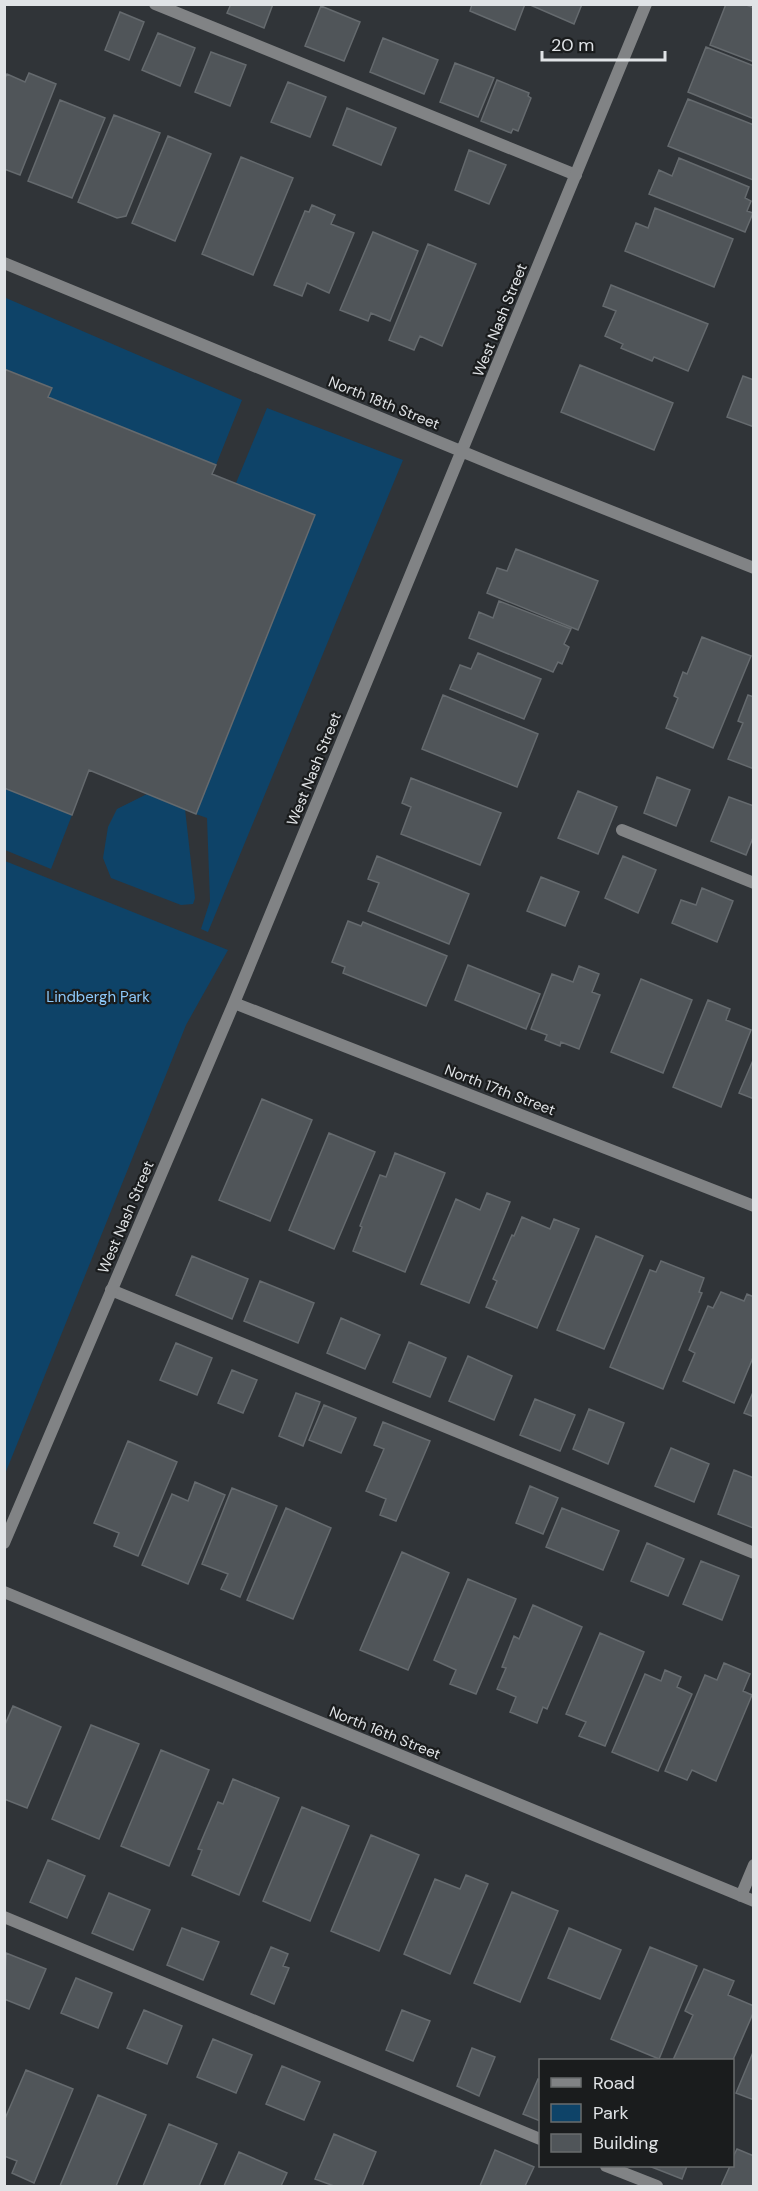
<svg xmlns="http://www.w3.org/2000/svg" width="758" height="2191" font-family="'DM Sans',sans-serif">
	<rect width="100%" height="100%" fill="#303438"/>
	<path fill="#0e4368" d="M6 298 242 400 216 465 48 397 52 388 5 369Z
		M267 408 403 460 208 932 201 929 210 901 207 818 196 814 315 515 236 483Z
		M4 788 72 815 51 869 5 850Z
		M147 794 185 809 195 898 193 904 181 905 111 878 103 858 108 827 117 809Z
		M5 861 228 950 186 1025 5 1474Z"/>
	<path fill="#505559" stroke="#656a6e" stroke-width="1.5" d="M231 4H273L264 28 227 13Z
		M472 4H525L515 30 470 11Z
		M528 4H582L574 24Z
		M726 4H744L754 8V62L710 45Z
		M321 6 360 22 344 61 305 46Z
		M120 12 144 22 129 60 105 50Z
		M158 33 195 48 180 86 142 70Z
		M383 38 438 60 424 94 370 72Z
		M706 47 754 66V119L688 92Z
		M211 52 246 65 230 106 195 92Z
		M455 63 494 78 478 117 440 102Z
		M29 73 56 84 20 175 4 169V80L7 74 25 82Z
		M497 80 529 93 528 96 531 98 518 131 513 129 511 133 481 121Z
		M288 82 326 97 310 137 271 122Z
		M688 99 754 125 753 180 668 146Z
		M60 100 105 118 72 198 28 181Z
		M347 108 396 128 381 165 333 145Z
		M114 115 160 133 126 216 117 218 78 202Z
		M168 136 211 154 175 241 132 223Z
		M469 150 506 165 489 204 455 190Z
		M241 157 293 178 253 275 202 254Z
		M679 158 749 187 745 198 751 201 747 211 753 213 745 232 649 194 659 170 672 176Z
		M312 205 335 215 331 224 354 233 329 293 307 283 302 296 274 285 305 211 309 212Z
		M655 208 733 239 714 287 625 251 636 223 648 228Z
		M373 232 418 251 390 321 371 313 368 321 340 310Z
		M428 244 476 264 442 346 420 336 414 350 389 340Z
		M611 285 708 324 688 371 654 357 652 361 621 348 623 344 605 336 616 311 603 306Z
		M580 365 673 403 654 450 561 412Z
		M4 369 52 388 48 397 216 465 212 474 315 515 196 814 89 770 72 815 4 788Z
		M743 376 754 380V427L727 417Z
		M516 549 598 581 578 630 487 593 497 568 507 571Z
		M499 601 571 629 564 644 569 647 562 664 558 662 553 672 469 638 479 612 493 618Z
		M702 637 751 656 713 748 666 728 678 698 674 696 683 672 687 674Z
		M478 653 541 679 524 719 450 689 460 665 471 669Z
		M443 695 538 734 517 787 422 749Z
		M748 695 754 697V769L728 759 743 723 738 721Z
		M657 777 690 790 676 826 644 813Z
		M411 778 501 813 480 865 401 834 411 807 402 803Z
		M578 791 617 807 598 854 558 838Z
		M729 797 754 806V835L746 855 711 841Z
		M377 856 469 894 449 944 368 911 379 883 368 879Z
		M623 856 656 870 638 913 605 898Z
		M541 877 579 892 565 926 527 911Z
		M702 888 733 901 717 942 672 923 681 900 696 905Z
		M348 921 361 926 363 922 447 956 426 1006 343 973 345 967 332 962Z
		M468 965 540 994 526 1029 455 1000Z
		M579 966 599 974 592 992 600 995 579 1049 561 1042 560 1046 545 1040 547 1035 531 1029 552 974 573 982Z
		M641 979 692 1000 663 1073 611 1052Z
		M708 1000 730 1009 726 1020 751 1030 721 1107 673 1087Z
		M754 1058V1099L739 1093Z
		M262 1099 312 1120 270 1221 219 1200Z
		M329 1133 375 1152 334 1249 289 1230Z
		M395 1153 445 1173 405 1272 353 1251 362 1227 360 1226 380 1175 386 1177Z
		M487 1193 510 1202 469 1303 421 1284 456 1199 480 1210Z
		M522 1217 550 1229 554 1219 579 1229 537 1328 486 1307 497 1281 493 1279 512 1235 514 1236Z
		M596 1236 643 1256 604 1349 557 1330Z
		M192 1256 248 1279 232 1319 176 1295Z
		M661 1261 704 1278 699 1292 702 1293 663 1389 610 1367 650 1270 656 1272Z
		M260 1281 314 1303 298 1343 244 1321Z
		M721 1292 744 1301 747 1294 754 1297V1355L734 1403 683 1381 695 1353 689 1350 708 1306 713 1308Z
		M341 1318 380 1335 365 1369 327 1353Z
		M409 1342 446 1358 430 1397 393 1382Z
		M176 1343 212 1358 197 1395 160 1380Z
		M468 1356 512 1376 494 1420 449 1401Z
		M232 1370 257 1380 243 1413 218 1403Z
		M754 1390V1417L744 1413Z
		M296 1393 320 1402 303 1446 279 1436Z
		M535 1399 575 1415 560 1451 520 1435Z
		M324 1405 356 1418 341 1453 309 1440Z
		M589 1409 624 1423 608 1464 573 1449Z
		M383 1422 430 1441 396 1521 380 1515 386 1499 366 1491 384 1449 374 1445Z
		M128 1441 177 1462 138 1556 114 1546 119 1533 94 1523Z
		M671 1448 709 1464 694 1502 655 1486Z
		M734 1470 754 1478 753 1528 718 1514Z
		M195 1482 225 1495 188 1584 142 1565 172 1494 188 1501Z
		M530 1486 558 1498 543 1534 516 1523Z
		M232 1488 277 1506 240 1597 221 1589 228 1574 202 1564Z
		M286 1508 331 1528 293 1619 247 1600Z
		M562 1508 619 1531 603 1570 546 1547Z
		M647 1543 684 1559 668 1596 631 1581Z
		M402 1552 449 1573 408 1670 360 1650Z
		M701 1561 739 1576 722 1620 683 1604Z
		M468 1579 516 1599 476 1694 450 1684 456 1670 434 1660Z
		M533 1605 582 1627 547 1709 543 1707 537 1723 510 1712 516 1697 497 1689 506 1668 502 1667 514 1636 519 1639Z
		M600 1633 644 1652 605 1746 579 1736 586 1722 566 1714Z
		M724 1663 750 1674 743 1691 752 1695 716 1781 692 1770 687 1780 665 1771 705 1675 717 1680Z
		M665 1670 681 1677 677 1687 692 1694 658 1771 612 1752 645 1674 661 1681Z
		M13 1706 61 1727 27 1808 4 1799V1727Z
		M91 1725 139 1744 99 1839 52 1819Z
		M161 1750 209 1770 169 1866 121 1846Z
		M233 1779 279 1798 239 1895 192 1875 202 1850 198 1849 218 1802 223 1804Z
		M302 1807 349 1826 310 1921 263 1901Z
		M371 1835 419 1855 379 1951 331 1931Z
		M48 1860 85 1876 67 1918 30 1902Z
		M466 1875 488 1884 450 1974 404 1954 435 1879 460 1889Z
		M512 1892 558 1911 520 2002 474 1983Z
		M109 1893 150 1910 133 1950 92 1933Z
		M182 1928 219 1942 203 1980 167 1965Z
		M569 1928 621 1950 600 1999 548 1978Z
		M271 1947 288 1954 283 1966 289 1968 274 2004 251 1994Z
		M650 1947 697 1966 659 2059 611 2039Z
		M6 1953 46 1969 29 2009 4 1999Z
		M704 1969 734 1981 728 1995 754 2006V2011L732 2062 673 2060 693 2015 685 2011Z
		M76 1978 112 1993 98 2028 61 2013Z
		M144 2010 182 2026 167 2064 127 2048Z
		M402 2010 430 2021 413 2061 386 2050Z
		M213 2039 252 2055 236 2093 197 2077Z
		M472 2048 495 2057 479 2096 457 2086Z
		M754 2050V2100L736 2093Z
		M282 2066 320 2082 304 2120 266 2104Z
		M26 2070 73 2089 34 2183 12 2173 17 2161 4 2156V2121Z
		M538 2079 540 2080V2121L523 2114Z
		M98 2095 146 2115 116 2186H60Z
		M169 2124 217 2144 199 2186H143Z
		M334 2134 376 2152 362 2186H334L315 2179Z
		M737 2149 754 2156 753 2186H721L730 2166H732V2159Z
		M495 2150 534 2167 525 2186H480Z
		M239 2152 287 2173 281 2186H224Z
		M649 2166H687L682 2179Z"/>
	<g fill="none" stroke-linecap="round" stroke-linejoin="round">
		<path stroke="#818385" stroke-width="12" d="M155 4 576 175
			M622 830 754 883
			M111 1290 754 1553
			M4 1917 540 2139
			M606 2166 657 2186"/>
		<path stroke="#818385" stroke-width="12" d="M4 263 507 470 754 568
			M234 1003 754 1206
			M4 1543 234 1003 646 4
			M4 1592 754 1901
			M741 1896 754 1865"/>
	</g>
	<g text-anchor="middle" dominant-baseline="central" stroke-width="4.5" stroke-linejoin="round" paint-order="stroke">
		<g font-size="15" fill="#e0e3e6" stroke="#1a1c1d">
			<text transform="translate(500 320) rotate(-68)">West Nash Street</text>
			<text transform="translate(384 403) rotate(22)">North 18th Street</text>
			<text transform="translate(314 769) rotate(-68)">West Nash Street</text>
			<text transform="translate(500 1090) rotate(21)">North 17th Street</text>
			<text transform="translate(126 1217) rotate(-67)">West Nash Street</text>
			<text transform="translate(385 1733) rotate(22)">North 16th Street</text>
		</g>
		<g font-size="15" fill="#8dc9fb" stroke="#1a1c1d">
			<text x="98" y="997">Lindbergh Park</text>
		</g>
	</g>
	<rect width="758" height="2191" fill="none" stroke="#e0e3e6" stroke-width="12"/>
	<rect x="539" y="2059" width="195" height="108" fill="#1a1c1d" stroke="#696c6d" stroke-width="1.5"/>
	<rect x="551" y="2078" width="30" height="9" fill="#818385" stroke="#696c6d" stroke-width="1.5"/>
	<text x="593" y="2089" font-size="18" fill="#e0e3e6">Road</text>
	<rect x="551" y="2104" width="30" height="18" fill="#0e4368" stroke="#696c6d" stroke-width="1.5"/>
	<text x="593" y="2119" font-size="18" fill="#e0e3e6">Park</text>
	<rect x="551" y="2134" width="30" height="18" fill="#505559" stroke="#696c6d" stroke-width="1.5"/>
	<text x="593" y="2149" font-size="18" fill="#e0e3e6">Building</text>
	<path d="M542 51v9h123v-9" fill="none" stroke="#e0e3e6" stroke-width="3"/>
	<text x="551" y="51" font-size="18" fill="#e0e3e6" stroke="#1a1c1d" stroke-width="4.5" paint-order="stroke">20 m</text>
</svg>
